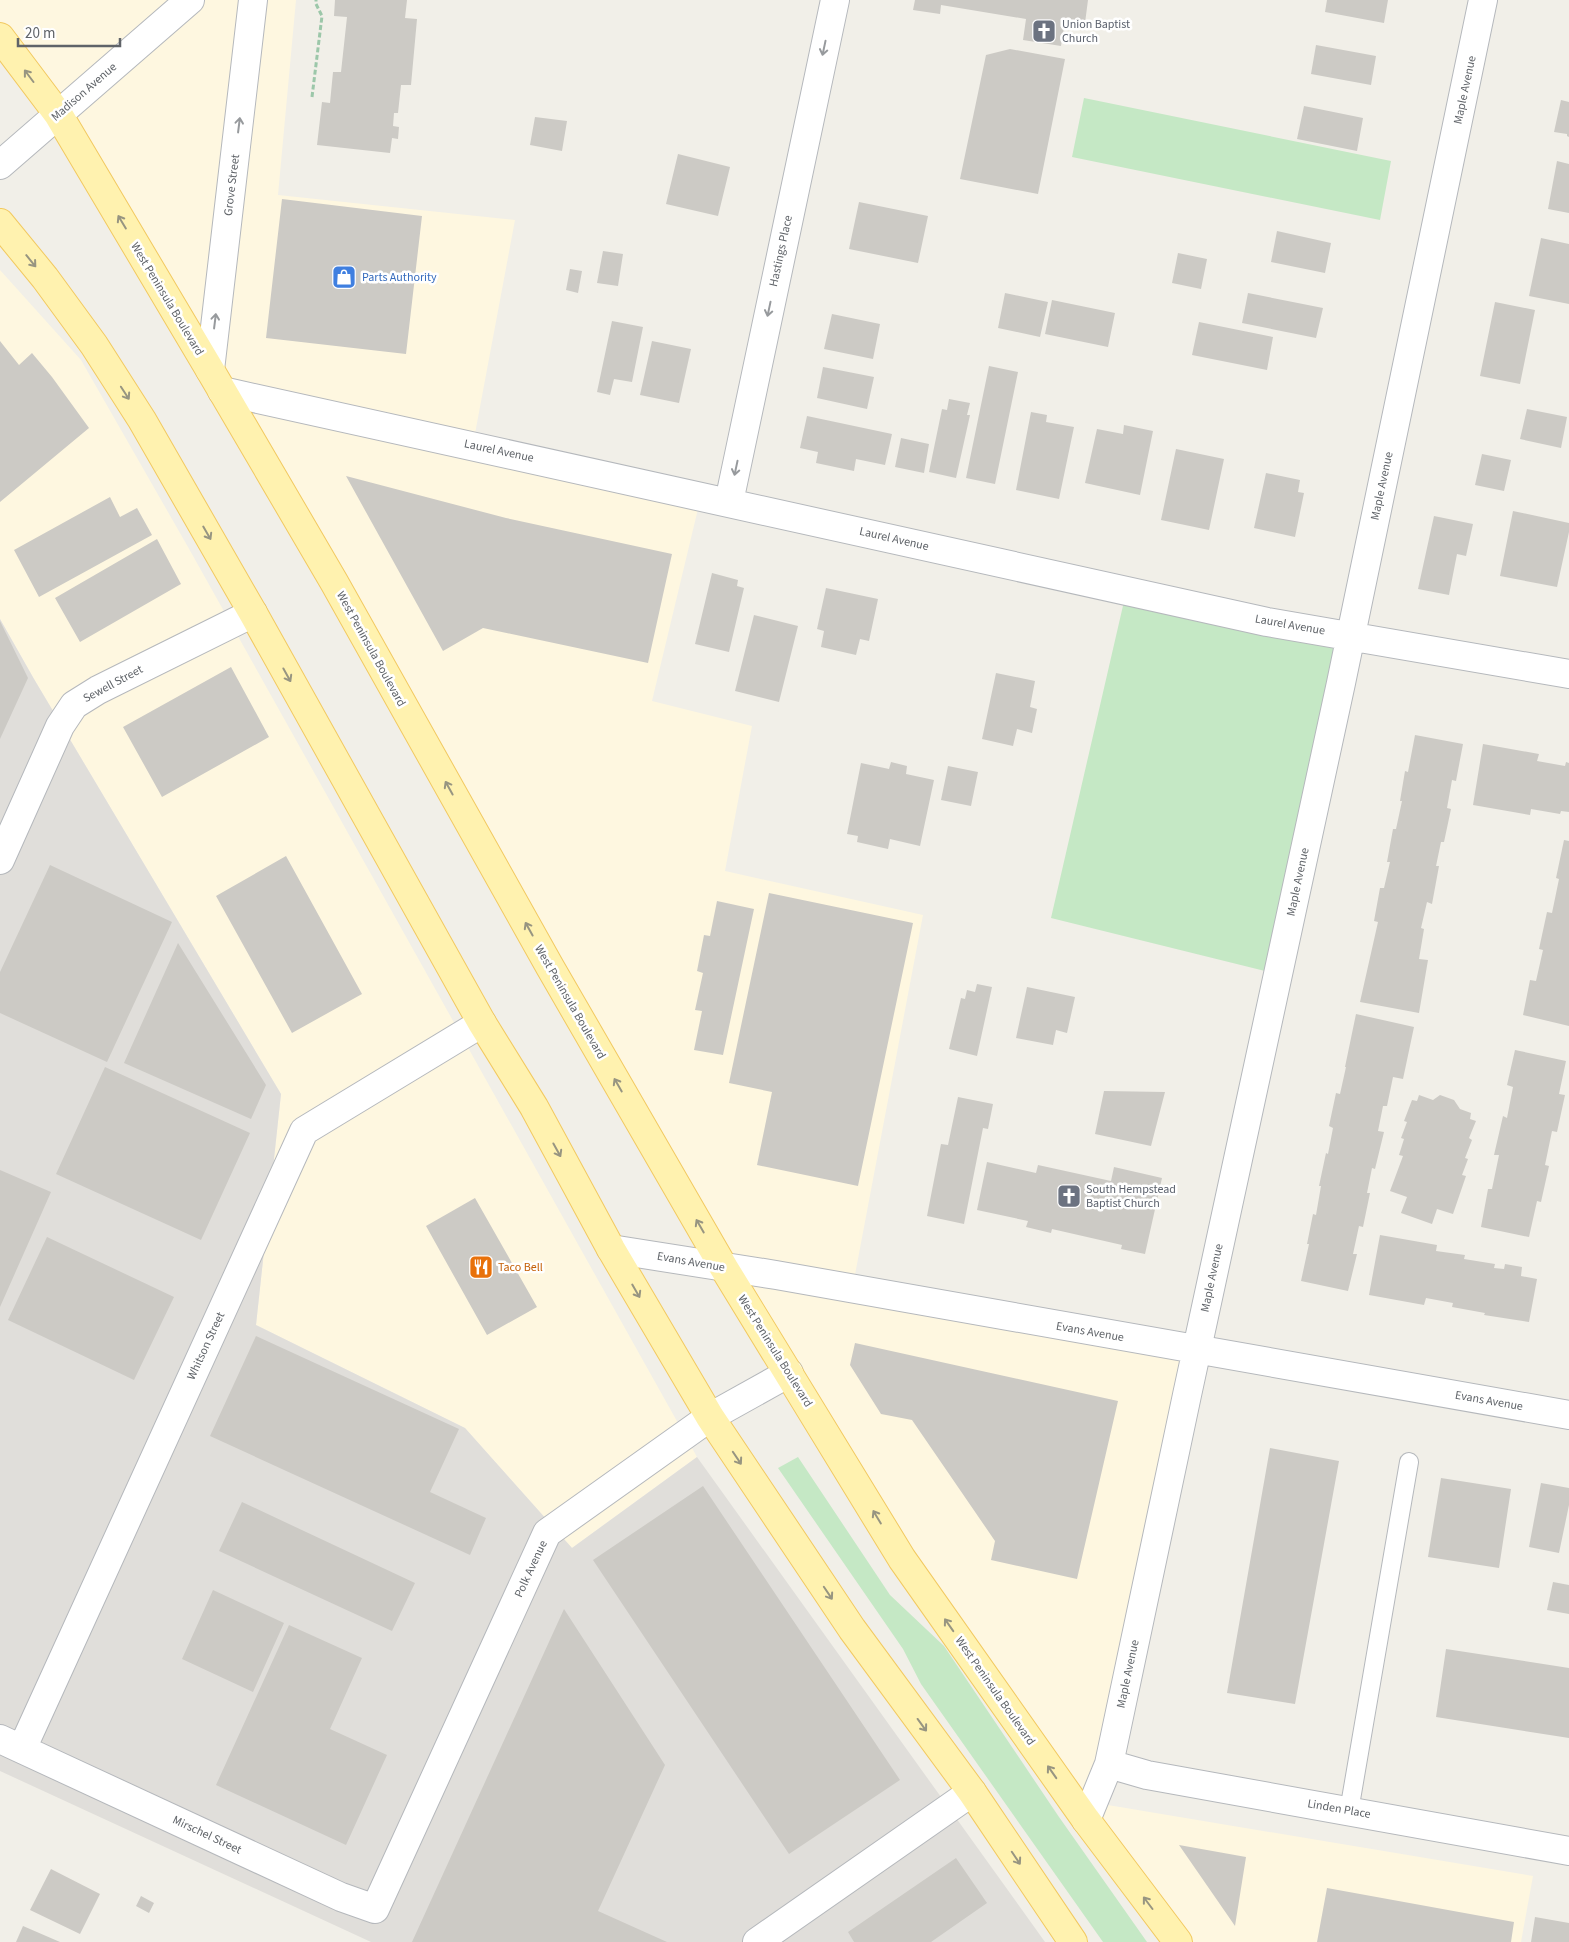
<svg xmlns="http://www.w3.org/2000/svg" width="1569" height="1942" font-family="'Source Sans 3',sans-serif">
	<rect width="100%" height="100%" fill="#f1efe8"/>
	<path fill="#fef7e0" d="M0 0H296L278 195 515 220 474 439 703 488 652 701 752 726 725 871 923 915 854 1280 1188 1339 1098 1765 1084 1801 1533 1876 1521 1942H1193L1084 1801 907 1551 689 1188 33 66 0 22Z
		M0 270 81 360 188 547 697 1457 572 1548 465 1428 256 1325 281 1094 34 679 0 619Z"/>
	<path fill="#e0deda" d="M0 619 34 679 281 1094 256 1325 465 1428 572 1548 697 1457 1045 1942H371L0 1771Z"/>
	<path fill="#c5e8c5" d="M1084 98 1391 161 1380 220 1072 157Z
		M1125 597 1343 641 1269 972 1051 918Z
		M798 1457 890 1595 944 1646 1059 1817 1147 1942H1103L921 1684 903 1649 778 1468Z"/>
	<path fill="#cccac5" d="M335 0H407L405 18 417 19 411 85H401L398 113H394L393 126 399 127 398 139 392 138 390 153 317 145 322 102 330 103 333 72H341L347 17 334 16Z
		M915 0H1088L1085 23 1065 20 1061 46 1023 40 1026 19 941 5 940 14 913 10Z
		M1327 0H1388L1384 23 1325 12Z
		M1316 45 1376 56 1371 85 1311 74Z
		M1010 49 1065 59 1038 194 960 179 986 55Z
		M1561 100 1569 102V137L1567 136V134L1554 132Z
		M1304 106 1363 118 1357 151 1297 139Z
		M535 117 567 121 562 151 530 145Z
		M678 154 730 167 718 216 666 204Z
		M1557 161 1569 164V213L1548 209Z
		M282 199 422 216 406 354 266 338Z
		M859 202 928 216 918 263 849 249Z
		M1277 231 1331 243 1325 273 1271 262Z
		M1541 238 1569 244V304L1529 296Z
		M603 251 623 254 618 286 597 283Z
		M1178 253 1207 259 1201 289 1172 283Z
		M570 269 582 271 578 293 566 290Z
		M1005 293 1048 302 1040 337 998 328Z
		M1248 293 1323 308 1316 338 1242 323Z
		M1052 300 1115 313 1108 347 1045 334Z
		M1495 302 1535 310 1520 384 1480 376Z
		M832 314 880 324 873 359 824 349Z
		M612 321 643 327 632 382 614 379 610 395 597 392Z
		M1199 322 1273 337 1267 370 1192 355Z
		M0 341 19 365 32 353 52 377 89 428 0 502Z
		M652 341 691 349 679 403 640 395Z
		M989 366 1018 372 995 484 966 478Z
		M823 367 874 377 867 409 817 398Z
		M949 399 970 403 967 415H970L956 478 929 472 942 409 947 410Z
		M1527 409 1567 417 1561 448 1520 439Z
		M1031 412 1047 415 1046 422 1074 427 1059 499 1016 490Z
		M807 416 892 434 885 465 856 459 854 471 816 463 818 452 800 448Z
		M1124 425 1153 431 1140 495 1085 483 1097 429 1123 434Z
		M901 438 929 444 924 473 895 467Z
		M1176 449 1224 459 1209 530 1161 520Z
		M1482 454 1511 460 1504 491 1475 485Z
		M1266 473 1300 480 1298 492 1304 493 1295 537 1254 528Z
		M346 476 506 518 672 554 648 663 483 628 443 651Z
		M110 497 120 517 137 508 152 535 39 597 14 550Z
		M1513 511 1569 523V532L1557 587 1500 576Z
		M1434 516 1473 524 1466 556 1457 554 1449 595 1418 589Z
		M157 539 181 584 80 642 55 598Z
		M712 573 738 580 737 586 744 588 729 652 695 644Z
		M826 588 878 599 869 641 860 639 856 655 821 647 824 631 817 629Z
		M754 615 798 626 779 702 735 691Z
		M0 621 28 678 0 739Z
		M231 667 269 737 162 797 123 727Z
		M996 673 1035 681 1030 707 1037 709 1032 733 1017 729 1013 746 982 739Z
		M1415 735 1463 744 1456 781 1452 780 1447 808 1451 809 1444 842H1441L1436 866H1439L1432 904 1427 902 1421 928 1424 929 1419 959 1428 960 1419 1013 1360 1002 1378 922 1374 921 1380 888H1384L1390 862H1387L1393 829H1396L1402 801H1400L1405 771 1408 772Z
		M1483 744 1539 754 1537 761 1565 766 1566 762 1569 763V812L1561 811 1560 814 1531 809 1530 815 1473 805Z
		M891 762 907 766 906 774 934 780 920 846 890 839 888 849 857 842 858 836 847 834 861 763 889 769Z
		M948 766 978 772 971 806 941 800Z
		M1564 840 1569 841V1026L1523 1015 1530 980 1536 981 1543 950 1539 949 1547 912 1552 913 1559 879 1556 878Z
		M286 856 362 994 292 1033 216 896Z
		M50 865 172 922 107 1062 0 1013V972Z
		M769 893 913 923 858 1186 757 1165 772 1092 729 1083Z
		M717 901 754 909 723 1055 694 1050 702 1011 695 1010 703 973 697 971 704 935 710 936Z
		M178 943 266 1085 251 1119 124 1063Z
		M977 984 992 987 977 1056 949 1049 961 998 965 999 967 990 975 992Z
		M1027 987 1075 997 1067 1033 1056 1030 1053 1045 1016 1038Z
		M1356 1014 1414 1027 1403 1079 1393 1077 1387 1106H1383L1378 1131 1384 1132 1375 1169 1372 1168 1367 1193H1370L1363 1227 1359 1226 1353 1254H1357L1348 1291 1301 1281 1309 1244H1307L1313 1214 1316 1215 1321 1186H1319L1326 1153 1328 1154 1333 1128 1329 1126 1336 1093 1340 1094 1346 1067H1345Z
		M1515 1050 1566 1061 1559 1094 1565 1095 1557 1132 1552 1131 1545 1165 1549 1166 1541 1202 1537 1201 1529 1237 1481 1227 1488 1189H1492L1499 1155H1494L1503 1116 1507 1118 1513 1087 1507 1085Z
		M105 1067 250 1133 201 1240 56 1174Z
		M1104 1091 1165 1092 1151 1146 1095 1134Z
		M1419 1095 1433 1100 1440 1095 1454 1100 1460 1109 1471 1113 1470 1119 1476 1121 1469 1138 1472 1140 1465 1158 1468 1159 1462 1175 1466 1176 1453 1214 1437 1209 1432 1224 1401 1213 1407 1197 1390 1191 1403 1156 1399 1155 1404 1139 1401 1138 1407 1122 1404 1121 1412 1100 1417 1101Z
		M958 1097 993 1104 988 1129 983 1128 964 1224 927 1216 941 1144 948 1145Z
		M987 1162 1036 1173 1038 1165 1111 1181 1114 1167 1162 1178 1145 1254 1121 1249 1122 1245 1052 1229 1051 1233 1026 1227 1028 1221 977 1210Z
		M0 1170 51 1192 0 1307Z
		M475 1198 537 1307 487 1335 426 1226Z
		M1380 1235 1437 1245 1436 1251 1465 1255 1464 1259 1495 1264 1494 1268 1504 1269 1505 1264 1522 1267 1521 1276 1537 1279 1529 1322 1484 1315 1485 1313 1452 1307 1453 1303 1426 1298 1424 1305 1369 1295Z
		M47 1237 174 1297 134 1380 8 1320Z
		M256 1336 459 1429 430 1492 486 1518 470 1555 210 1436Z
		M855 1343 1118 1401 1077 1579 991 1560 995 1541 912 1420 881 1414 850 1365Z
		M1270 1448 1339 1461 1295 1704 1227 1693Z
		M1441 1478 1511 1489 1499 1568 1428 1557Z
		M1541 1483 1569 1488V1505L1559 1553 1529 1547Z
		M703 1486 900 1780 789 1854 593 1560Z
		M242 1502 415 1583 392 1631 219 1551Z
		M1553 1582 1569 1585V1614L1547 1610Z
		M213 1590 284 1623 253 1692 182 1659Z
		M564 1609 665 1765 598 1911 667 1942H412Z
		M289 1625 362 1658 330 1729 387 1755 346 1845 216 1785Z
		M1446 1649 1569 1668V1738L1436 1717Z
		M1179 1845 1246 1857 1235 1926Z
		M956 1858 987 1903 931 1942H854L848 1932Z
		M51 1869 100 1894 80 1934 30 1910Z
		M1327 1888 1514 1922 1511 1942H1317Z
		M141 1896 154 1903 149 1913 136 1906Z
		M1535 1917 1569 1923V1942H1531Z
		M23 1926 60 1942H16Z"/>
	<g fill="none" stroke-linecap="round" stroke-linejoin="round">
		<g stroke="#b5b8bc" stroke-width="20">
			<path id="lane" d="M1349 1811 1409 1462"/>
		</g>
		<g stroke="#b5b8bc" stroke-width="30">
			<path id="street" d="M0 165 190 0
				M210 370 253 0
				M222 391 1267 622 1569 674
				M729 502 835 0
				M0 860 60 726 74 705 98 690 253 613
				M611 1249 776 1275 1569 1415
				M0 1739 341 1897 375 1909 547 1533 710 1417 789 1373
				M22 1749 304 1131 482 1023
				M1109 1764 1147 1775 1569 1851
				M1086 1820 1109 1764 1187 1395 1341 683 1483 0
				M757 1942 972 1792"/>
		</g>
		<g stroke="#f2c960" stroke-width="30">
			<path id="primary" d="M0 37 58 114 210 370 334 582 550 967 724 1268 902 1559 1086 1820 1178 1942
				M0 223 45 278 94 345 142 420 253 613 482 1023 534 1107 611 1249 710 1417 852 1629 972 1792 1073 1942"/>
		</g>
		<path stroke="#9cc7a9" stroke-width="3" stroke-dasharray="5 2.5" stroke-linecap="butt" d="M312 97 322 16 316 4V0"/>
		<use href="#lane" stroke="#fff" stroke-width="18"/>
		<use href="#street" stroke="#fff" stroke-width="28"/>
		<use href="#primary" stroke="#fff2af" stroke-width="28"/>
	</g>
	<defs><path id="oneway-shaft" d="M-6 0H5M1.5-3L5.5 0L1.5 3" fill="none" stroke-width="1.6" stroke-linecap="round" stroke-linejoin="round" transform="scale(1.25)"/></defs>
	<g stroke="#979a9d">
		<use href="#oneway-shaft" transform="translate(824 48) rotate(102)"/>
		<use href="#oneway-shaft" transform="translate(239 125) rotate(-83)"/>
		<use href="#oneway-shaft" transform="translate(769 309) rotate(102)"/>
		<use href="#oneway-shaft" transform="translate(215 321) rotate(-83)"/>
		<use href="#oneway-shaft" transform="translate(736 468) rotate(102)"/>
	</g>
	<g stroke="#979581">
		<use href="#oneway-shaft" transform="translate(29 76) rotate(-127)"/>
		<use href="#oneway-shaft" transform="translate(122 222) rotate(-121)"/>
		<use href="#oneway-shaft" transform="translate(31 261) rotate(51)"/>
		<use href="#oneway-shaft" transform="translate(125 393) rotate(57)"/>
		<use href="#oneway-shaft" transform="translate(207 533) rotate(60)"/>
		<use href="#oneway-shaft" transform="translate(287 675) rotate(61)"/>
		<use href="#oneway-shaft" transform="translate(449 788) rotate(-119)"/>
		<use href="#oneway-shaft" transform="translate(529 929) rotate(-119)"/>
		<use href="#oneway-shaft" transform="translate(618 1085) rotate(-120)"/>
		<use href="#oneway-shaft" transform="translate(557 1150) rotate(61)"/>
		<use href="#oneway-shaft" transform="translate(700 1226) rotate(-120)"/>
		<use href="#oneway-shaft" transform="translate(636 1291) rotate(60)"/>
		<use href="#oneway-shaft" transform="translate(737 1458) rotate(56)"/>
		<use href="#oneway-shaft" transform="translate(877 1517) rotate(-121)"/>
		<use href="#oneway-shaft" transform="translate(828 1593) rotate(56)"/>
		<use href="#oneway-shaft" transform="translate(949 1625) rotate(-125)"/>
		<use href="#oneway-shaft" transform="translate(922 1725) rotate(54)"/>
		<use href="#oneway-shaft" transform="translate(1052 1772) rotate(-125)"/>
		<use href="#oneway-shaft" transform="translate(1016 1858) rotate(56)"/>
		<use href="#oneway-shaft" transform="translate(1148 1903) rotate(-127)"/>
	</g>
	<defs>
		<g id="church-square" transform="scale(1.25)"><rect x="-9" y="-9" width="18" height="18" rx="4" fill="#6b7280" stroke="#fff"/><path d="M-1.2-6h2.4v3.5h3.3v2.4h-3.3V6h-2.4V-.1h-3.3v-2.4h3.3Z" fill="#fff"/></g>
		<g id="shop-square" transform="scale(1.25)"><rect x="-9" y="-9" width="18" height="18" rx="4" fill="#3f7fe0" stroke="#fff"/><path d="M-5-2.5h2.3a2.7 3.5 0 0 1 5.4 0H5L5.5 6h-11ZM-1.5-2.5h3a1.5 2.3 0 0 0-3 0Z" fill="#fff"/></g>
		<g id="restaurant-square" transform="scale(1.25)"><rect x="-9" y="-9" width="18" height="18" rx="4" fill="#e8710a" stroke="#fff"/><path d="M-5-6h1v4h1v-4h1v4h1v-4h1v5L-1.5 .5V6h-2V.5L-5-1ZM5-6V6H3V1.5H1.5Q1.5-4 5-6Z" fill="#fff"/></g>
	</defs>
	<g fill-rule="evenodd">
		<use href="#church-square" x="1044" y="31"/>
		<use href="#shop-square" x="344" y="277"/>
		<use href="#church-square" x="1069" y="1196"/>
		<use href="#restaurant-square" x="481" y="1267"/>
	</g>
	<g text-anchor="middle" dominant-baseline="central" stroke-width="5" stroke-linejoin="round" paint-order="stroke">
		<g font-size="12" fill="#5b616d" stroke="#fff" text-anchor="start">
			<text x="1062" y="24">Union Baptist<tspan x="1062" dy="14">Church</tspan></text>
			<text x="1086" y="1189">South Hempstead<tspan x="1086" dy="14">Baptist Church</tspan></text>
		</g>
		<g font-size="12" fill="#5f6368" stroke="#fff">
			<text transform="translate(1465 90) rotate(-78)">Maple Avenue</text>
			<text transform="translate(84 92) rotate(-41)">Madison Avenue</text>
			<text transform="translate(232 185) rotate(-83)">Grove Street</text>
			<text transform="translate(781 251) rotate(-78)">Hastings Place</text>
			<text transform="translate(167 299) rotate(59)">West Peninsula Boulevard</text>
			<text transform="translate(499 451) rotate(12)">Laurel Avenue</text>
			<text transform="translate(1382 486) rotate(-78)">Maple Avenue</text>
			<text transform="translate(894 539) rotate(13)">Laurel Avenue</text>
			<text transform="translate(1290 625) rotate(10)">Laurel Avenue</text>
			<text transform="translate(371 649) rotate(61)">West Peninsula Boulevard</text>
			<text transform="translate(113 684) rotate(-28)">Sewell Street</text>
			<text transform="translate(1298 882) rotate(-78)">Maple Avenue</text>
			<text transform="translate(570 1002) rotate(60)">West Peninsula Boulevard</text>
			<text transform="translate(691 1262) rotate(10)">Evans Avenue</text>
			<text transform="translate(1212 1278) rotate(-78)">Maple Avenue</text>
			<text transform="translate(1090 1332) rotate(10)">Evans Avenue</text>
			<text transform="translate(206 1346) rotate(-65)">Whitson Street</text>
			<text transform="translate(775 1351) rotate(58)">West Peninsula Boulevard</text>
			<text transform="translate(1489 1401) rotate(10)">Evans Avenue</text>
			<text transform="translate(531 1569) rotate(-65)">Polk Avenue</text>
			<text transform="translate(1128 1674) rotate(-78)">Maple Avenue</text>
			<text transform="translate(995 1691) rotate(55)">West Peninsula Boulevard</text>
			<text transform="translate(1339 1809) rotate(10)">Linden Place</text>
			<text transform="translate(207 1835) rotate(25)">Mirschel Street</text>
		</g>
		<g font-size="12" fill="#366cbe" stroke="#fff" text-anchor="start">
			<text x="362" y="277">Parts Authority</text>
		</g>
		<g font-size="12" fill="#c56008" stroke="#fff" text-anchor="start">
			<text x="498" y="1267">Taco Bell</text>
		</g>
	</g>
	<path d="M18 38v8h102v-8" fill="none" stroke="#5f6368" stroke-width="2.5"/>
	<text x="25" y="38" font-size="15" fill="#5f6368" stroke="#ffffff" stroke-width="4" paint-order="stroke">20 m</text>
</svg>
